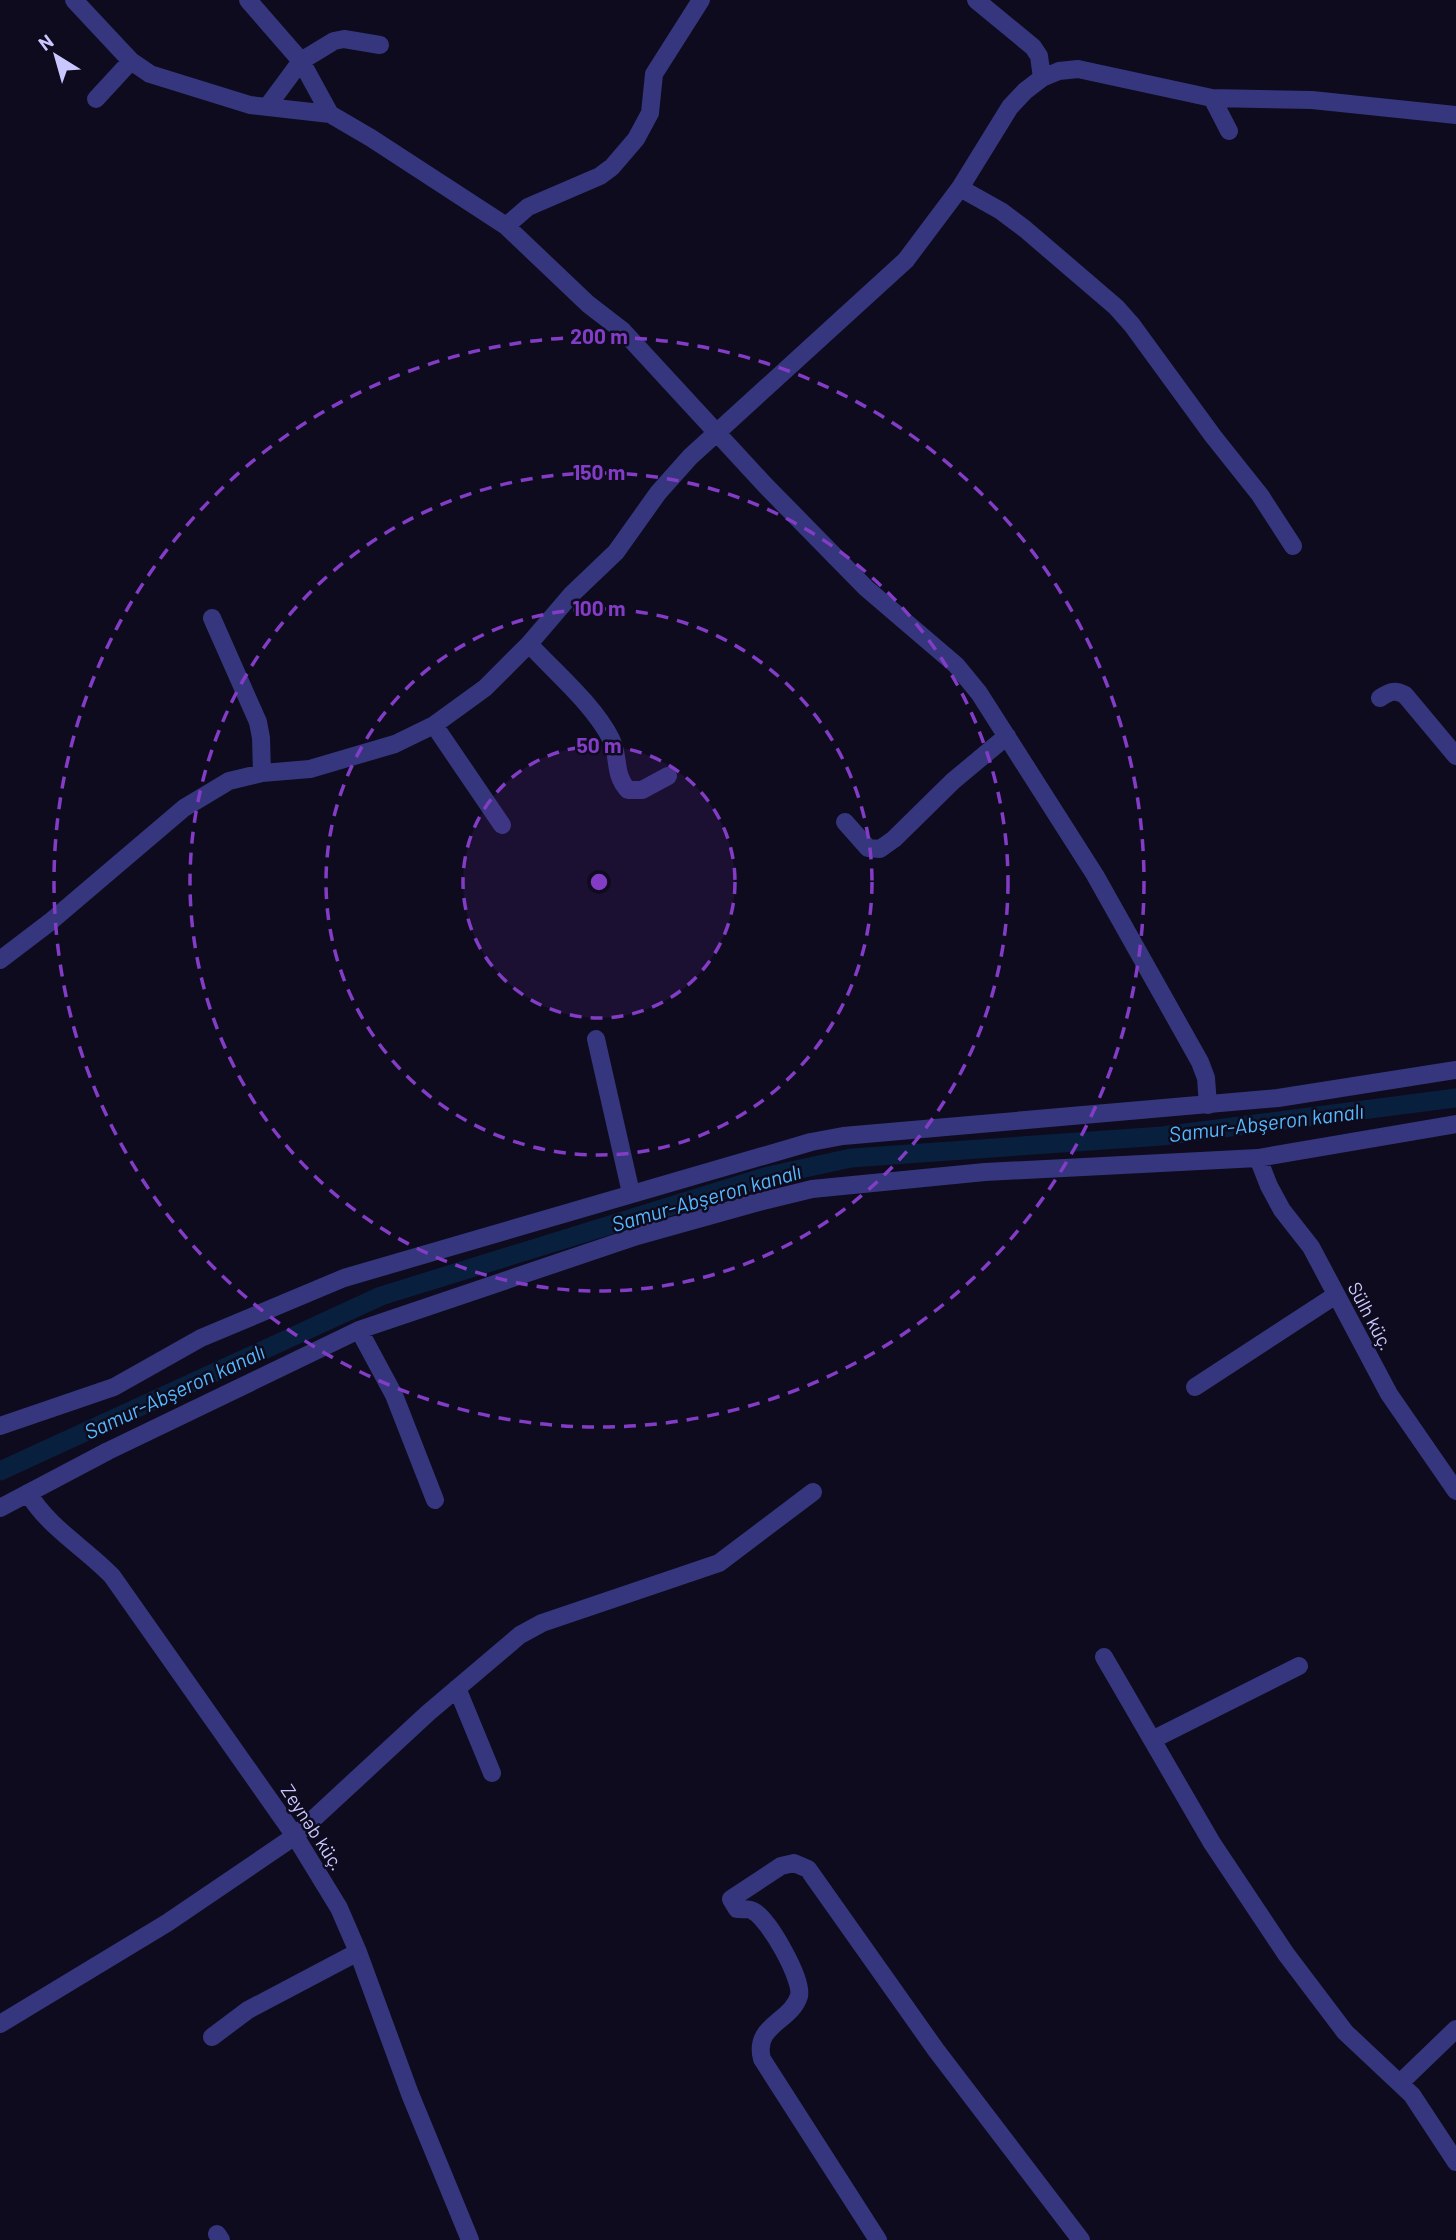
<svg xmlns="http://www.w3.org/2000/svg" width="1456" height="2240" font-family="Barlow,sans-serif">
	<rect width="100%" height="100%" fill="#0d0b1d"/>
	<g fill="none" stroke-linecap="round" stroke-linejoin="round">
		<path stroke="#091f3e" stroke-width="19" d="M0 1471 381 1296 768 1176 851 1158 1162 1136 1456 1098"/>
		<path stroke="#35367d" stroke-width="18" d="M74 0 131 61 150 74 250 105 330 114 371 138 506 226 588 304 623 331 765 485 866 588 956 665 979 693 1095 875 1200 1062 1206 1078 1208 1105
			M248 0 301 61 330 114
			M976 0 1033 47 1039 56 1042 78
			M1212 98 1229 131
			M96 99 131 61
			M267 107 301 61 334 41 344 39 380 45
			M960 188 1001 211 1025 229 1116 307 1132 325 1213 436 1260 495 1293 546
			M506 226 528 207 600 176 612 167 636 139 650 113 654 74 701 0
			M212 618 258 722 261 738 262 773
			M529 644C555 672 594 705 611 739 620 757 613 774 628 790H642L668 776
			M1380 698C1389 692 1394 689 1405 695L1456 756
			M434 725 502 825
			M845 822 868 848 880 849 894 839 953 781 1007 736
			M0 960 50 922 184 808 229 781 262 773 310 769 395 744 434 725 485 688 529 644 571 595 616 552 658 493 690 457 906 260 960 188 1010 107 1025 91 1042 78 1059 71 1078 69 1212 98 1312 100 1456 115
			M596 1039 631 1193
			M1258 1158 1269 1186 1282 1210 1311 1247 1389 1394 1456 1491
			M359 1330 394 1395 435 1500
			M1195 1387 1336 1295
			M28 1493C49 1528 84 1547 112 1576L295 1836 339 1908 358 1952 410 2094 470 2240
			M0 1508 108 1451 359 1330 637 1236 755 1203 812 1189 985 1172 1258 1158 1456 1124
			M1104 1657 1212 1843 1286 1954 1345 2032 1412 2095 1456 2162
			M457 1688 492 1773
			M1152 1740 1299 1666
			M0 2024 167 1923 295 1836 428 1713 520 1635 542 1623 719 1563 813 1492
			M212 2037 248 2010 358 1952
			M1400 2083 1456 2029
			M217 2234 221 2240
			M878 2240 762 2059C753 2025 791 2022 799 1996 803 1979 768 1918 753 1911 749 1908 742 1910 737 1909L731 1899 781 1866 794 1863 808 1869 936 2050 1081 2240"/>
		<path stroke="#35367d" stroke-width="18" d="M0 1426 114 1387 201 1338 344 1278 811 1142 843 1136 1278 1098 1456 1070"/>
	</g>
	<circle cx="599" cy="882" r="136" fill="#833cc5" fill-opacity=".12"/>
	<g fill="none" stroke="#833cc5" stroke-width="3.5" stroke-dasharray="12 9">
		<circle cx="599" cy="882" r="136"/>
		<circle cx="599" cy="882" r="273"/>
		<circle cx="599" cy="882" r="409"/>
		<circle cx="599" cy="882" r="545"/>
	</g>
	<g text-anchor="middle" dominant-baseline="central" stroke-width="5" stroke-linejoin="round" paint-order="stroke">
		<g font-size="19" fill="#cac7ff" stroke="#0d0b1d">
			<text transform="translate(1371 1316) rotate(62)">Sülh küç.</text>
			<text transform="translate(313 1827) rotate(57)">Zeynəb küç.</text>
		</g>
		<g font-size="21" font-style="italic" fill="#55b9ff" stroke="#0d0b1d">
			<text transform="translate(1266 1122) rotate(-7)">Samur-Abşeron kanalı</text>
			<text transform="translate(706 1197) rotate(-16)">Samur-Abşeron kanalı</text>
			<text transform="translate(174 1391) rotate(-25)">Samur-Abşeron kanalı</text>
		</g>
	</g>
	<circle cx="599" cy="882" r="10" fill="#833cc5" stroke="#0d0b1d" stroke-width="3.5"/>
	<g font-size="21" text-anchor="middle" font-weight="bold" fill="#833cc5" stroke="#0d0b1d" stroke-width="5" stroke-linejoin="round" paint-order="stroke">
		<text x="599" y="344">200 m</text>
		<text x="599" y="480">150 m</text>
		<text x="599" y="616">100 m</text>
		<text x="599" y="753">50 m</text>
	</g>
	<g transform="translate(56 56) rotate(323)" stroke="#0d0b1d" stroke-width="5" paint-order="stroke">
	<path d="M0-5L12 26L0 18L-12 26Z" fill="#cac7ff"/>
	<text y="-10" font-size="19" font-weight="bold" text-anchor="middle" fill="#cac7ff">N</text>
	</g>
</svg>
